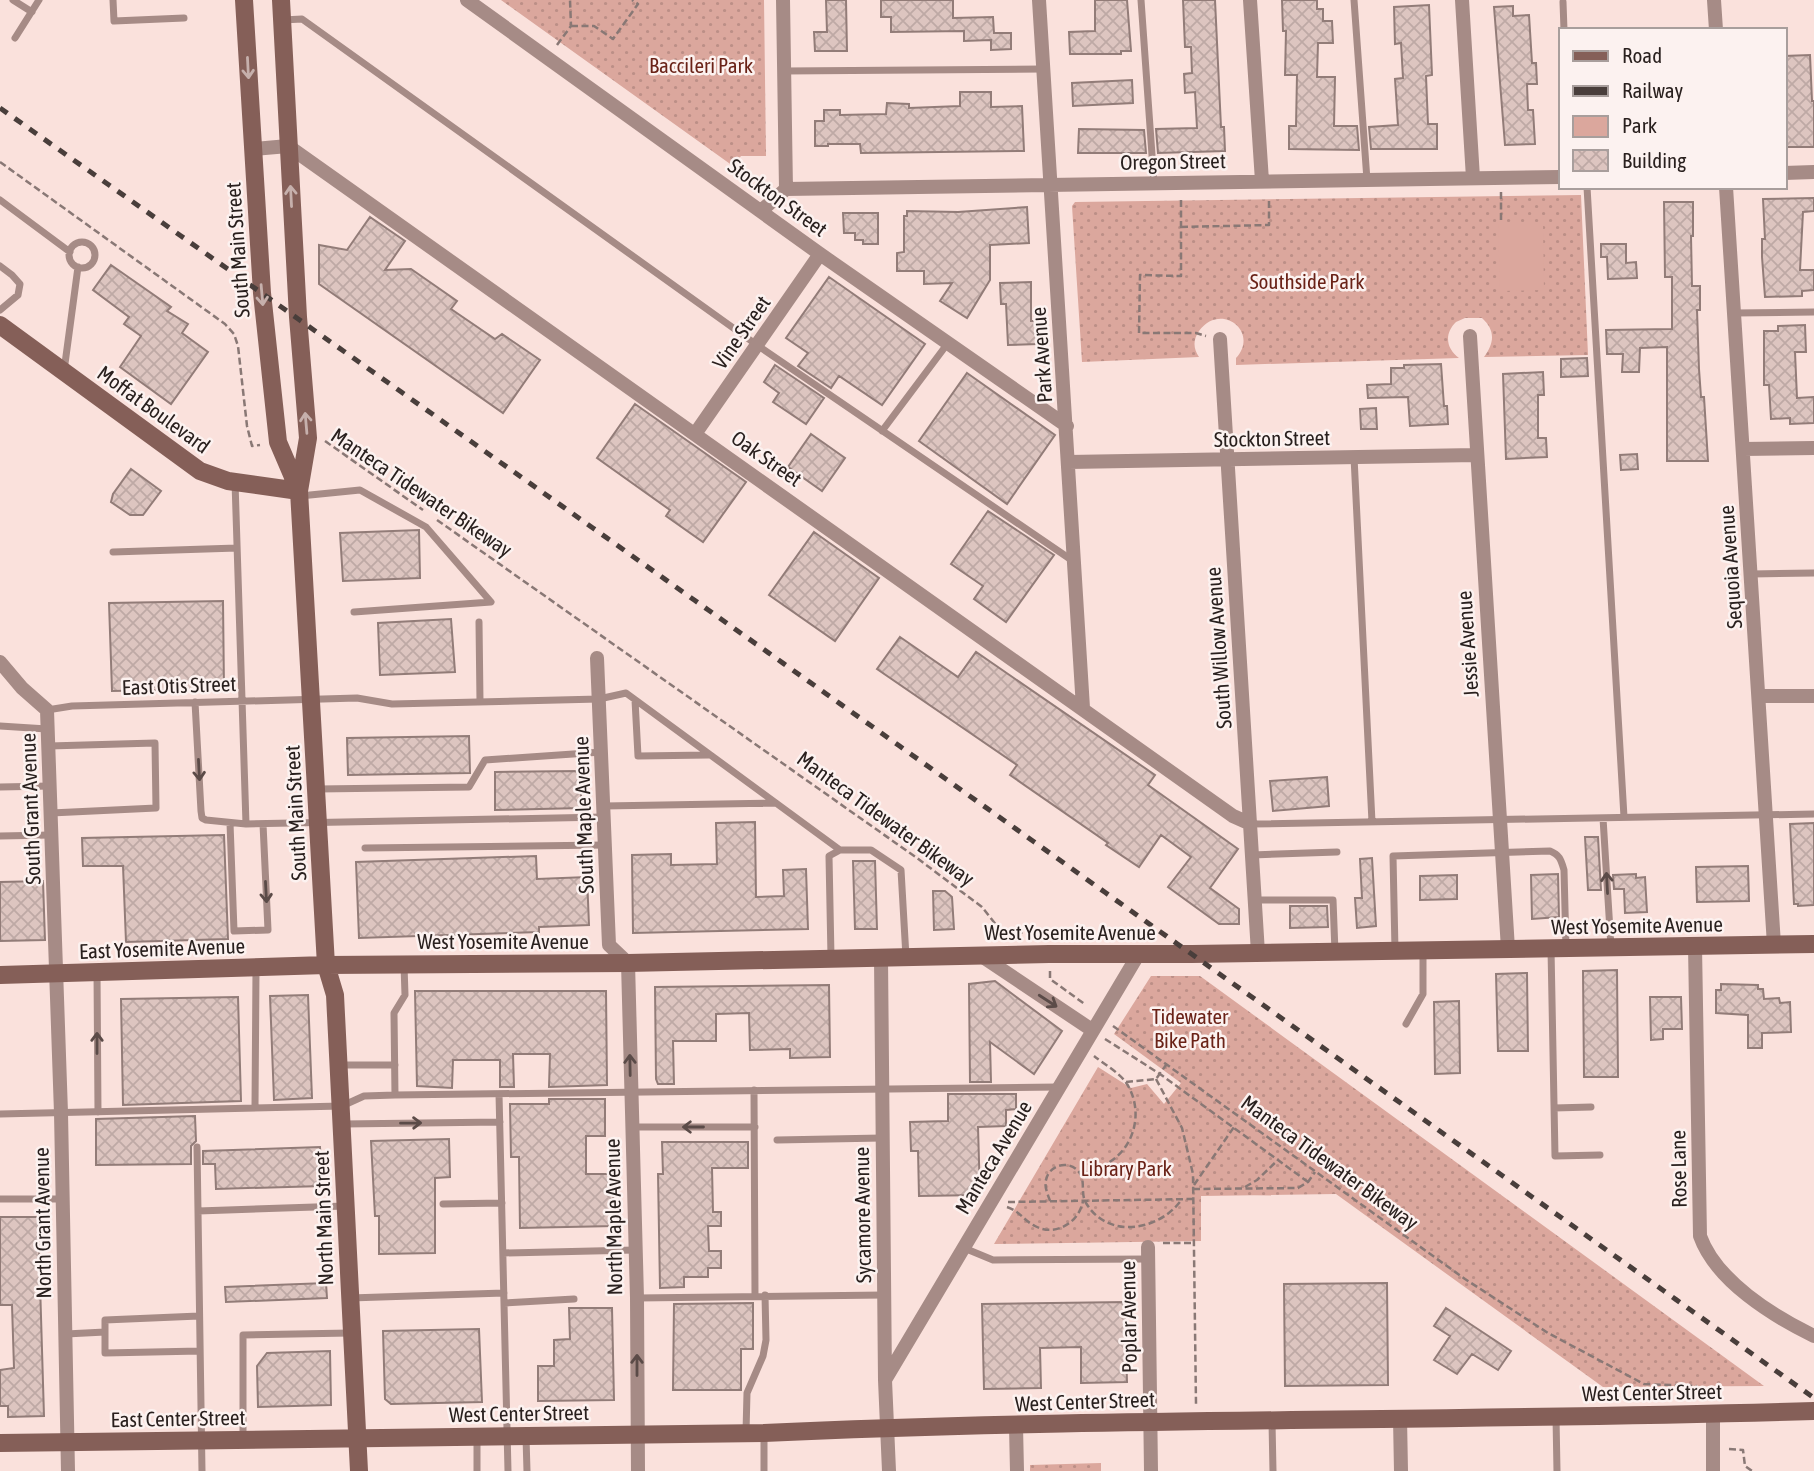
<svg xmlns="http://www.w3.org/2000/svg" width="1814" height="1471" font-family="'Asap Condensed',sans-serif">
	<defs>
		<pattern id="green-dots" width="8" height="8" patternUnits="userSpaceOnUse" patternTransform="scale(1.75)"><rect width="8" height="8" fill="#dba79d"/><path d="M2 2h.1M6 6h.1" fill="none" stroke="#bc8f87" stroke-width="1.8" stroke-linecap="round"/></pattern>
		<pattern id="building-cross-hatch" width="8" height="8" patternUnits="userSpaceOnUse" patternTransform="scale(1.75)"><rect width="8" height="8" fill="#ddc5c0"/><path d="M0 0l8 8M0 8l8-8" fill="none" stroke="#bea9a5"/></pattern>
	</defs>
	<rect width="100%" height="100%" fill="#fae1dc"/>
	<path fill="url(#green-dots)" d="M501 0H764L766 156H741L733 166Z
		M1581 195 1588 355 1484 357C1494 343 1496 331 1482 318H1465L1456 322C1444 334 1446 348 1459 358L1236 365V358C1260 332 1221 301 1199 331 1193 340 1193 348 1199 357L1082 362 1072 206 1075 202Z
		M1151 976H1200L1764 1386 1603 1387 1336 1194 1201 1196V1241L994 1244 1098 1067 1131 1088 1147 1084 1164 1104 1181 1083 1114 1034Z
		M1101 1463V1471H1030V1465Z"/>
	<path fill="#dba79d" d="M1498 223H1543L1544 290 1500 291Z"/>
	<path fill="url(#building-cross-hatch)" stroke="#927c78" stroke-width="2" d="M826 0H846L847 51H815L814 32H827Z
		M881 0H953V18L993 17 994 33H1011V49L991 50V40L964 41V31L891 32V17H881Z
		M1095 0H1127L1131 51H1121V54H1070L1069 32 1095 31Z
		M1183 0H1215L1221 127H1224L1225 151 1158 153 1156 129 1197 128 1195 92 1185 93 1184 74 1192 73 1191 47H1185Z
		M1282 0H1317V9H1323V21H1332L1333 43H1318L1317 77H1335L1334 126H1357L1359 150 1289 149V126H1296L1297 75H1285L1286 31H1283Z
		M1429 5 1432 75 1426 76 1428 124H1437V149H1371L1369 127 1398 125 1395 79 1403 78 1401 43 1395 44 1394 7Z
		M1513 6V16L1529 15 1532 63H1536L1537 84H1527L1528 110H1533L1535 144 1505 145 1494 7Z
		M1810 55 1812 101H1814V147H1784V56Z
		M1132 80 1133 103 1073 106 1072 83Z
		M960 92H991V107L1022 106 1024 151 861 153 860 144H828V146H815V121H824V110H840V115L886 114 887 103 909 104V108L960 106Z
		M1079 129 1144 130 1146 153H1078Z
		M1814 198V211L1803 212 1800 270H1814V290L1802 291V296L1765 297 1762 257V239H1765L1763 199Z
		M1664 202H1693V236H1691L1692 286H1700V310H1697L1699 369 1701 397H1704L1708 461H1667V347L1640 348 1639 372H1622L1623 354H1607L1606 330 1672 329V277H1665Z
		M1027 207 1029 243 990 245V280L967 318 940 301 952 283 924 284V271H897V253L904 252V216H907V211L958 212Z
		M843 213H878V244H863V240H855V233H844Z
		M370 217 405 241 385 270 411 269 457 301 451 309 495 339 502 334 540 360 503 413 319 284V245L347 250Z
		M1601 244H1626V263L1636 262 1637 278 1608 279 1607 257H1601Z
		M111 265 171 307 167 311 188 324 182 333 208 352 171 404 120 367 141 336 124 324 129 317 93 290Z
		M829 277 925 344 882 405 839 376 831 388 798 366 808 353 786 338Z
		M1031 282V321H1037L1038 344 1008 345 1006 304H1001L1000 283Z
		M1805 325 1806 352H1795L1797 398 1814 397V423L1790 424V418L1771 419 1769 385H1764V331H1778V326Z
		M1587 358 1588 376 1561 377V359Z
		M1441 364 1444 406H1447L1448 424 1410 426 1408 397 1368 398 1367 385 1391 384V368H1404V365Z
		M775 365 824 398 806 424 773 402 779 393 764 382Z
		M1543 372 1544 395H1538V438H1546L1547 457 1506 459 1503 374Z
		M967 373 1055 435 1007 504 919 441Z
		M635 404 746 482 703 542 666 516 670 510 597 458Z
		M1376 408 1377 429H1361L1360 409Z
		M811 434 845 458 822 491 788 467Z
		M1637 454 1638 469 1621 470 1620 455Z
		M131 469 161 491 143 515H130L111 502 113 494Z
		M988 511 1054 555 1006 622 974 599 983 586 951 564Z
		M419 530 420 578 343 581 340 533Z
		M814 532 879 578 835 641 769 595Z
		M223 601 224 689 112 691 109 603Z
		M451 619 455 672 380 675 378 623Z
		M900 637 958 677 976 652 1155 775 1148 785 1238 849 1210 888 1239 909V924H1219L1168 887 1191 857 1161 835 1139 867 1106 845 1108 843 1010 775 1017 765 877 669Z
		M469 736 470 773 348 775 347 738Z
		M579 771 582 808 495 810V772Z
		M1327 777 1329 806 1273 811 1270 781Z
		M755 822 756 897 784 896 783 870 806 869 808 929 633 933 632 855 671 854V865L717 864 716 823Z
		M1814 823V905L1798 906V904H1794L1790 824Z
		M224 835 228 939 126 942 123 866H83L82 838Z
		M1585 837H1598L1601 890H1588Z
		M536 856 537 879 587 877 589 925 539 927V932L359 938 356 862Z
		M1372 858 1376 926 1357 928 1355 898H1362L1360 859Z
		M853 861H875L877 929H855Z
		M1748 866 1749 901 1697 902 1696 867Z
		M1558 874 1559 917 1532 919 1531 875Z
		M1636 874V878L1645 877 1647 912 1625 913 1624 889H1614L1613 875Z
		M1457 875V899L1420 900V876Z
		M43 881 45 940 0 941V882Z
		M933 891H945L952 897 954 929 934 930Z
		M1290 906H1327L1328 927 1290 928Z
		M1617 970 1618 1077H1584L1583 971Z
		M1527 973 1528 1051H1498L1496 974Z
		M995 981 1062 1031 1034 1074 990 1042 991 1082H970L969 984Z
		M1721 984 1758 985V989H1763L1764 999 1779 998 1780 1003 1790 1002 1791 1032 1762 1033V1048H1748V1015L1716 1013V990H1721Z
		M829 985 830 1057 790 1058V1049L750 1050 749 1013 716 1014V1041H673L674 1084H658L656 1079 655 987Z
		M415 991H606L607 1085 549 1087 550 1054H513L514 1087H500V1060H453L452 1088 417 1086Z
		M308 995 312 1098 274 1100 270 996Z
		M238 997 241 1101 123 1105 121 999Z
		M1650 997H1681L1682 1029H1663V1039L1651 1040Z
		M1459 1001 1460 1073 1435 1074 1434 1002Z
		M948 1094H1016V1109L1006 1110V1126L978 1127 980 1195 919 1196 918 1151H911L910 1122 948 1121Z
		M549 1099H605V1136H586V1174H613L614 1226 520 1228 519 1157H511L510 1104H549Z
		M195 1116 196 1141 191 1146V1164L96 1165V1119Z
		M449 1139 450 1177 435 1178V1253L379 1254V1216H375L371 1141Z
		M662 1142H748V1168H712L713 1212H721V1226H708L709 1251H721V1268H708V1277H684V1287L660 1288 658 1174H663Z
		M320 1147 322 1186 216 1189 215 1164H203V1151Z
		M0 1217H38L44 1416 8 1417V1406H0V1370L14 1368 12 1305H0Z
		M326 1283 327 1298 226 1302 225 1287Z
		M1387 1283 1388 1385 1285 1386 1284 1284Z
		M1125 1302 1127 1382 1081 1383V1347L1040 1348 1041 1388 984 1389 982 1304Z
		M753 1303V1349H741V1390H673L674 1304Z
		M569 1308H612L614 1400 538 1401V1366H554V1340L570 1339Z
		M1446 1308 1511 1351 1498 1370 1472 1354 1457 1374 1434 1360 1450 1336 1434 1326Z
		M479 1329 482 1402 391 1404 385 1399 383 1331Z
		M330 1351 331 1405 258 1407 257 1366 267 1353Z"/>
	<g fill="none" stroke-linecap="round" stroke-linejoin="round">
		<path stroke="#897875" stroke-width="2.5" stroke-dasharray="7 3.5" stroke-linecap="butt" d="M571 26H594L613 39 638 4 632 0
			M557 45 571 26 570 0
			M0 162 225 324 234 334 238 346 247 426 252 446 260 445
			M1501 192V223
			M1181 200V276L1140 275 1139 333H1196L1206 336
			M1181 227 1269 225V198
			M325 441 423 510
			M437 520 917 858 982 907 1001 931 1049 934V936
			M1050 971V979L1086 1005
			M1113 1026 1465 1279 1548 1333 1644 1384 1696 1386 1697 1397
			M1105 1039 1160 1074 1308 1182
			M1156 1079 1182 1128 1193 1174 1196 1404
			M1126 1082 1156 1079 1166 1065
			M1080 1173C1088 1170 1098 1168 1106 1164 1135 1149 1144 1111 1127 1084 1120 1073 1104 1064 1094 1056
			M1194 1185 1234 1127
			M1245 1187 1257 1180 1279 1159
			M1193 1189 1298 1188 1308 1182 1315 1172
			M1050 1201C1048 1195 1044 1186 1046 1180 1049 1164 1070 1160 1079 1172 1086 1181 1080 1193 1086 1203 1108 1240 1160 1231 1182 1199
			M1008 1202 1194 1199
			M1007 1207C1021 1212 1023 1220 1035 1226 1055 1237 1079 1223 1083 1201
			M1163 1243H1194
			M1729 1449 1743 1450 1745 1466 1752 1471"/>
		<path stroke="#a68b86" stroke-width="7" d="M13 0 32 12
			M113 0 114 21 184 18
			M1141 0 1154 183
			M1354 0 1367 180
			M1563 2 1564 30
			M283 20 302 19 757 345 1073 561
			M15 38 39 0
			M785 71 1042 69
			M1587 187 1624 817
			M0 200 70 252
			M69 255a13 13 0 1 1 26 0a13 13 0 1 1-26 0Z
			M0 266 12 275 20 284 18 295 0 310
			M1735 313 1814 312
			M64 371 78 267
			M882 431 948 343
			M1354 457 1372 822
			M235 482 246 824
			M300 496 360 490 426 527 491 602 354 612
			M113 552 237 548
			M1751 574 1814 573
			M479 622 480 702
			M635 700 638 756 709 755
			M195 702 201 811 202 818 206 820 246 824 604 817
			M47 710 72 706 357 698 392 704 599 699 626 693 840 850
			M0 726 47 729
			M49 746 155 743 156 808 51 813
			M0 787 50 786
			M318 789 469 787 485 760 602 752
			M604 806 775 803
			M1603 818 1611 947
			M230 823 234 931 268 930 263 824
			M1251 824 1814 814
			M0 836 51 835
			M365 848 605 845
			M1252 855 1337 852
			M1255 900H1333L1335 952
			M1551 949 1555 1156 1600 1155
			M1395 950 1393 856 1550 851C1560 855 1561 860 1564 870L1566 948
			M831 957 829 856 840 850H871L901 870 906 957
			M97 972 98 1112
			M1406 1024 1423 994V951
			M339 1065H395
			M754 1090 755 1295
			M499 1094 508 1471
			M395 1095 394 1013 405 995 404 965
			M255 1108 256 969
			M1554 1108 1591 1107
			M0 1114 342 1106 364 1096 395 1095 1058 1087
			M344 1124 500 1122
			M633 1127H755
			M777 1140 882 1138
			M197 1147 202 1471
			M0 1199H62
			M443 1204 502 1203
			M198 1211 345 1206
			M964 1248 993 1260 1148 1259
			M503 1253 635 1250
			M350 1298 504 1293
			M637 1298 884 1295
			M504 1303 574 1299
			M199 1316 105 1320V1353L200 1351
			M66 1334 105 1332
			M1556 1417 1557 1471
			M1272 1422 1273 1471
			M746 1432 747 1393 763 1356 766 1340 765 1295
			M764 1434V1471
			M526 1437 527 1471
			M243 1439V1335L350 1333
			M477 1471V1437"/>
		<path stroke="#a68b86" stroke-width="14" d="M467 0 820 254 1067 426
			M1039 0 1083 708
			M1250 0 1262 181
			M1462 0 1473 178
			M1714 0 1716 30
			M253 149 288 146 1233 816 1251 824
			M1784 173 1814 172
			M1726 187 1774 945
			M786 189 1560 177
			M762 210 786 189 783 0
			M1470 336 1508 949
			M1220 339 1258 953
			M695 434 820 254
			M1743 449 1814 448
			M1069 462 1476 455
			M597 658 609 945 628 963 637 1298 638 1471
			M0 662 22 688 47 710 61 1113 68 1471
			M1759 696H1814
			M1695 946 1700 1236C1716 1281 1773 1316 1814 1336
			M980 955 1092 1030
			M881 958 885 1380 889 1471
			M1148 1247 1151 1471
			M885 1380 1138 955
			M1713 1414V1471
			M1400 1418 1401 1471
			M1016 1426 1017 1471"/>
		<path stroke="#855f58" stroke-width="18" d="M244 0 262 293 278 442 299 491
			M281 0 298 317 308 438 299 491 326 965 335 995 359 1471
			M0 325 200 471 228 481 299 491
			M0 975 326 965 628 963 1049 954H1192L1814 944
			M0 1443 764 1433C1114 1417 1464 1422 1814 1411"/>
		<path stroke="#493e3b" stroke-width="5" stroke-dasharray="9 9" stroke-linecap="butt" d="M0 108C606 536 1210 967 1814 1398"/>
	</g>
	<defs><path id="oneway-shaft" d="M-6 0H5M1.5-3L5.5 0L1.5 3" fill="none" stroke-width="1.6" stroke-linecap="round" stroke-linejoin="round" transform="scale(1.75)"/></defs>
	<g stroke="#c6b0ac">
		<use href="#oneway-shaft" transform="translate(248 68) rotate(87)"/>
		<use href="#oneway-shaft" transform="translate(291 196) rotate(-93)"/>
		<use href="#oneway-shaft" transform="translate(262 295) rotate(85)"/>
		<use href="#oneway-shaft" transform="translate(306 423) rotate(-95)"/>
	</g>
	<g stroke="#5b4b48">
		<use href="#oneway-shaft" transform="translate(199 770) rotate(87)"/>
		<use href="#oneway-shaft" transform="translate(1607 883) rotate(-93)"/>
		<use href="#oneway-shaft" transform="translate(266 892) rotate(87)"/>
		<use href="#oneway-shaft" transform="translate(1048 1001) rotate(33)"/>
		<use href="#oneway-shaft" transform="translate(97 1043) rotate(-90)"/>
		<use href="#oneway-shaft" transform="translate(630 1065) rotate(-91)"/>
		<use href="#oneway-shaft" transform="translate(411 1123) rotate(-1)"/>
		<use href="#oneway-shaft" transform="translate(693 1127) rotate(180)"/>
		<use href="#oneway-shaft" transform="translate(637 1365) rotate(-90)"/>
	</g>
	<g text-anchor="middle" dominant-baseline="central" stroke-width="5" stroke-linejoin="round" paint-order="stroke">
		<g font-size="21" fill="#6a2217" stroke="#fcf2f0">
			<text x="701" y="65">Baccileri Park</text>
			<text x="1307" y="281">Southside Park</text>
			<text x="1190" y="1016">Tidewater<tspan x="1190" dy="24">Bike Path</tspan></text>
			<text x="1126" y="1168">Library Park</text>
		</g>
		<g font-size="21" fill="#29201e" stroke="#fcf2f0">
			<text transform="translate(1173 161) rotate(-1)">Oregon Street</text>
			<text transform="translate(778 197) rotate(36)">Stockton Street</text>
			<text transform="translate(237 250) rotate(-94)">South Main Street</text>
			<text transform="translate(741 332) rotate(-55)">Vine Street</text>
			<text transform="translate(1041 355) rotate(-94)">Park Avenue</text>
			<text transform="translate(154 409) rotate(36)">Moffat Boulevard</text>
			<text transform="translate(1272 438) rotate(-1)">Stockton Street</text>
			<text transform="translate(767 458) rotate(35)">Oak Street</text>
			<text transform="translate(422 492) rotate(34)">Manteca Tidewater Bikeway</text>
			<text transform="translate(1730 567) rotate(-94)">Sequoia Avenue</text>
			<text transform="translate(1467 644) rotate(-94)">Jessie Avenue</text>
			<text transform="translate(1218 648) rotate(-94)">South Willow Avenue</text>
			<text transform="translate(179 685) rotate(-2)">East Otis Street</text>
			<text transform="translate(30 809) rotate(-92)">South Grant Avenue</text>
			<text transform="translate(295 813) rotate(-93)">South Main Street</text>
			<text transform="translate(583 815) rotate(-92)">South Maple Avenue</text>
			<text transform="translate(886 818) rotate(36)">Manteca Tidewater Bikeway</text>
			<text transform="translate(1637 925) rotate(-1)">West Yosemite Avenue</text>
			<text x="1070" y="932">West Yosemite Avenue</text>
			<text x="503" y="941">West Yosemite Avenue</text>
			<text transform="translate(162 948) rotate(-2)">East Yosemite Avenue</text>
			<text transform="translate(993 1157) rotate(-59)">Manteca Avenue</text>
			<text transform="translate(1330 1162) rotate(36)">Manteca Tidewater Bikeway</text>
			<text transform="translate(1678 1169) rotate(-91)">Rose Lane</text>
			<text transform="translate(862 1215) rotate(-91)">Sycamore Avenue</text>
			<text transform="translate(613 1217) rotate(-91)">North Maple Avenue</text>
			<text transform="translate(323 1218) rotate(-92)">North Main Street</text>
			<text transform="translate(42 1223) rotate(-91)">North Grant Avenue</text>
			<text transform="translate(1128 1317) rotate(-91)">Poplar Avenue</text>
			<text transform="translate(1652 1392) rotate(-1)">West Center Street</text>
			<text transform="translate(1085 1401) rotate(-2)">West Center Street</text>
			<text transform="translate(519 1413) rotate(-1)">West Center Street</text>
			<text transform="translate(178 1418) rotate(-1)">East Center Street</text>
		</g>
	</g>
	<rect x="1559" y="28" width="228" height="161" fill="#fcf2f0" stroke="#a89e9c" stroke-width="2"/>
	<rect x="1573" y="51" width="35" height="10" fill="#855f58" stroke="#a89e9c" stroke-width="2"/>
	<text x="1622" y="63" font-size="21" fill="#29201e">Road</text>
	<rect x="1573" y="86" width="35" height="10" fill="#493e3b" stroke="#a89e9c" stroke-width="2"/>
	<text x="1622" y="98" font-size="21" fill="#29201e">Railway</text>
	<rect x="1573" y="116" width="35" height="21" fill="#dba79d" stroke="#a89e9c" stroke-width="2"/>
	<text x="1622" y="133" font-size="21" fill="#29201e">Park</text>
	<rect x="1573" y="150" width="35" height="21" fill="url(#building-cross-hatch)" stroke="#a89e9c" stroke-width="2"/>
	<text x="1622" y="168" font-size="21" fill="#29201e">Building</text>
</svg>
